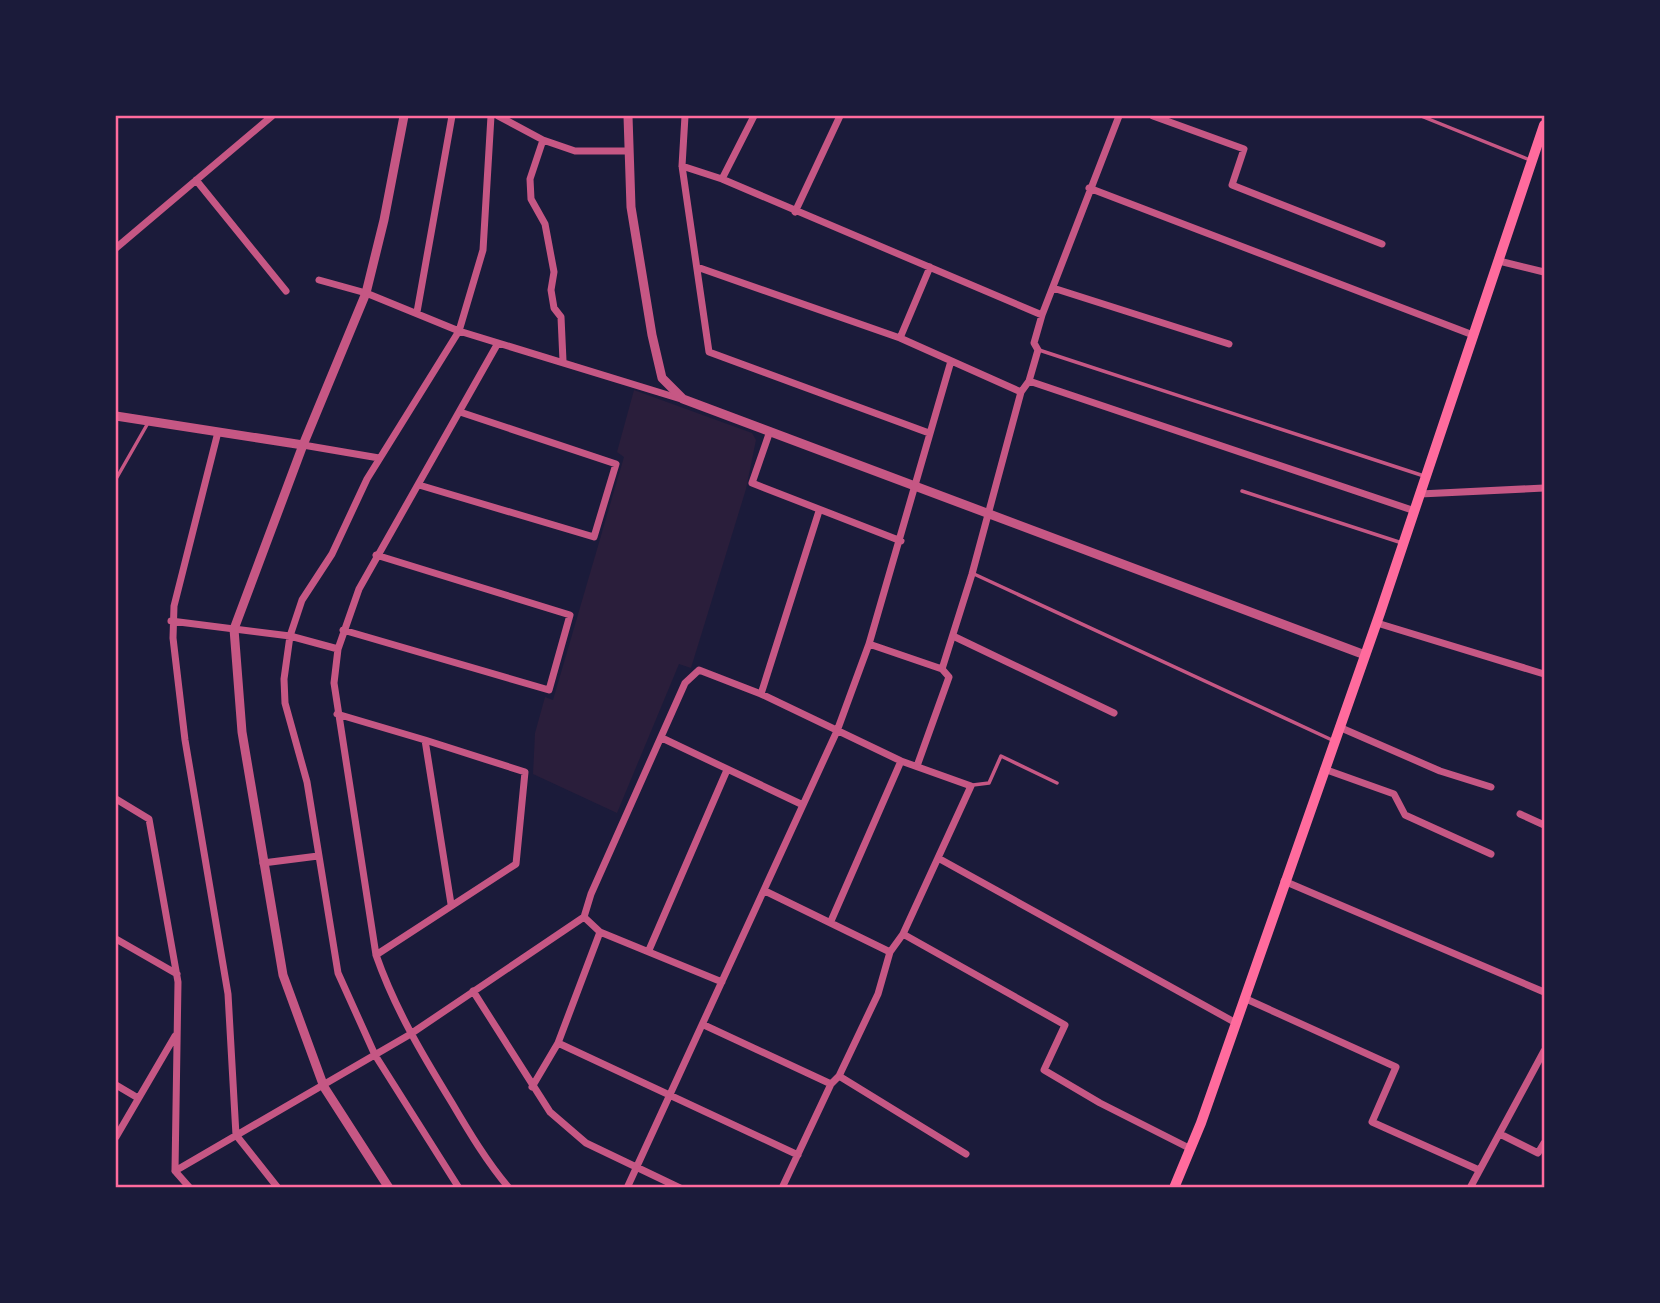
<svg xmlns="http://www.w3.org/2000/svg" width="1660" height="1303" font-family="'PT Sans Narrow',sans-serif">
	<rect width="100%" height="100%" fill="#1b1b3a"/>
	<path fill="#2a1e3b" d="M634 390 752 433 756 440 746 489 691 668 679 664 617 813 533 774 535 733 545 697 553 700 624 457 617 452Z"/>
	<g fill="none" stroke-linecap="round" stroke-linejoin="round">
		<path stroke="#c65784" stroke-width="3.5" d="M1421 116 1530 160
			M1039 350 1424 476
			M116 479 148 423
			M1242 491 1402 543
			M974 574 1332 740
			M973 785 989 783 1001 756 1057 783"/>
		<path stroke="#c65784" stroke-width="7" d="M498 116 543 140 575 151H627
			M685 116 682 166 709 352 929 433
			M1153 116 1244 149 1232 185 1382 244
			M543 140 530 179 531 199 545 224 554 272 551 290 554 308 561 317 563 361
			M682 166 722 179 1042 315
			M722 179 754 116
			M196 180 286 291
			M1089 188 1473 335
			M795 212 840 116
			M116 248 272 116
			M1499 261 1544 272
			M697 267 900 338 1021 392
			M319 280 366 293 459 331 681 399
			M1053 288 1229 344
			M417 312 452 116
			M900 338 930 267
			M498 343 359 589 338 649 334 683 376 955C395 1009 422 1054 452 1103 469 1132 487 1162 509 1188
			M1029 381 1415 511
			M770 431 752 483 901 541
			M218 432 174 606 173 638 185 740 228 994 236 1135 278 1188
			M303 445 379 458
			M419 485 594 537 616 464 460 412
			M1420 494 1544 488
			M171 621 290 636 338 649
			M1377 623 1544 674
			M343 630 549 690 570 615 376 555
			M953 636 1114 713
			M869 644 942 669 949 677 917 766
			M942 669 972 574 1021 392 1029 381 1038 350 1034 343 1042 315 1119 116
			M761 694 819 511
			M337 714 425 740 451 904
			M1339 727 1440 771 1491 787
			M662 738 803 805
			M1324 769 1394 794 1405 815 1491 854
			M116 799 149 819 178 982 175 1171 190 1188
			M1520 814 1544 825
			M938 858 1236 1023
			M263 863 318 856
			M1284 881 1544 992
			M584 917 600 932 722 982
			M831 921 901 761
			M903 934 1065 1025 1044 1070 1100 1103 1191 1149
			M116 939 177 974
			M649 950 727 770
			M376 955 516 864 525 772 425 740
			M473 991 550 1112 586 1143 680 1188
			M1244 998 1396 1067 1372 1122 1479 1170
			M704 1025 831 1084
			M558 1043 798 1155
			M839 1076 966 1154
			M116 1085 138 1098
			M532 1087 558 1043 600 932
			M1500 1134 1538 1153 1544 1143
			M116 1137 175 1036
			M175 1171 409 1035 584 917 591 894 685 683 699 670 761 694 901 761 971 786 903 934 890 952 765 891
			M459 1188 375 1055 338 973 307 782 285 703 284 679 290 636 302 600 332 554 367 479 459 331 483 250 491 116
			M627 1188 837 731 869 644 951 361
			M782 1188 831 1084 839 1076 878 994 890 952
			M1470 1188 1544 1051"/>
		<path stroke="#c65784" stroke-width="9" d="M628 116 631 207 652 335 662 378 683 399 1365 655
			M116 416 303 445
			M389 1188 324 1087 283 975 242 732 234 629 303 445 366 293 384 220 404 116"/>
		<path stroke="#ff6b9d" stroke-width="10" d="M1174 1188 1201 1123 1380 613 1544 125"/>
	</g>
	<rect width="1660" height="1303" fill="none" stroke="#1b1b3a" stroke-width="234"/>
	<rect x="117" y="117" width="1426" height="1069" fill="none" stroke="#ff6b9d" stroke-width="2.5"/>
</svg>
